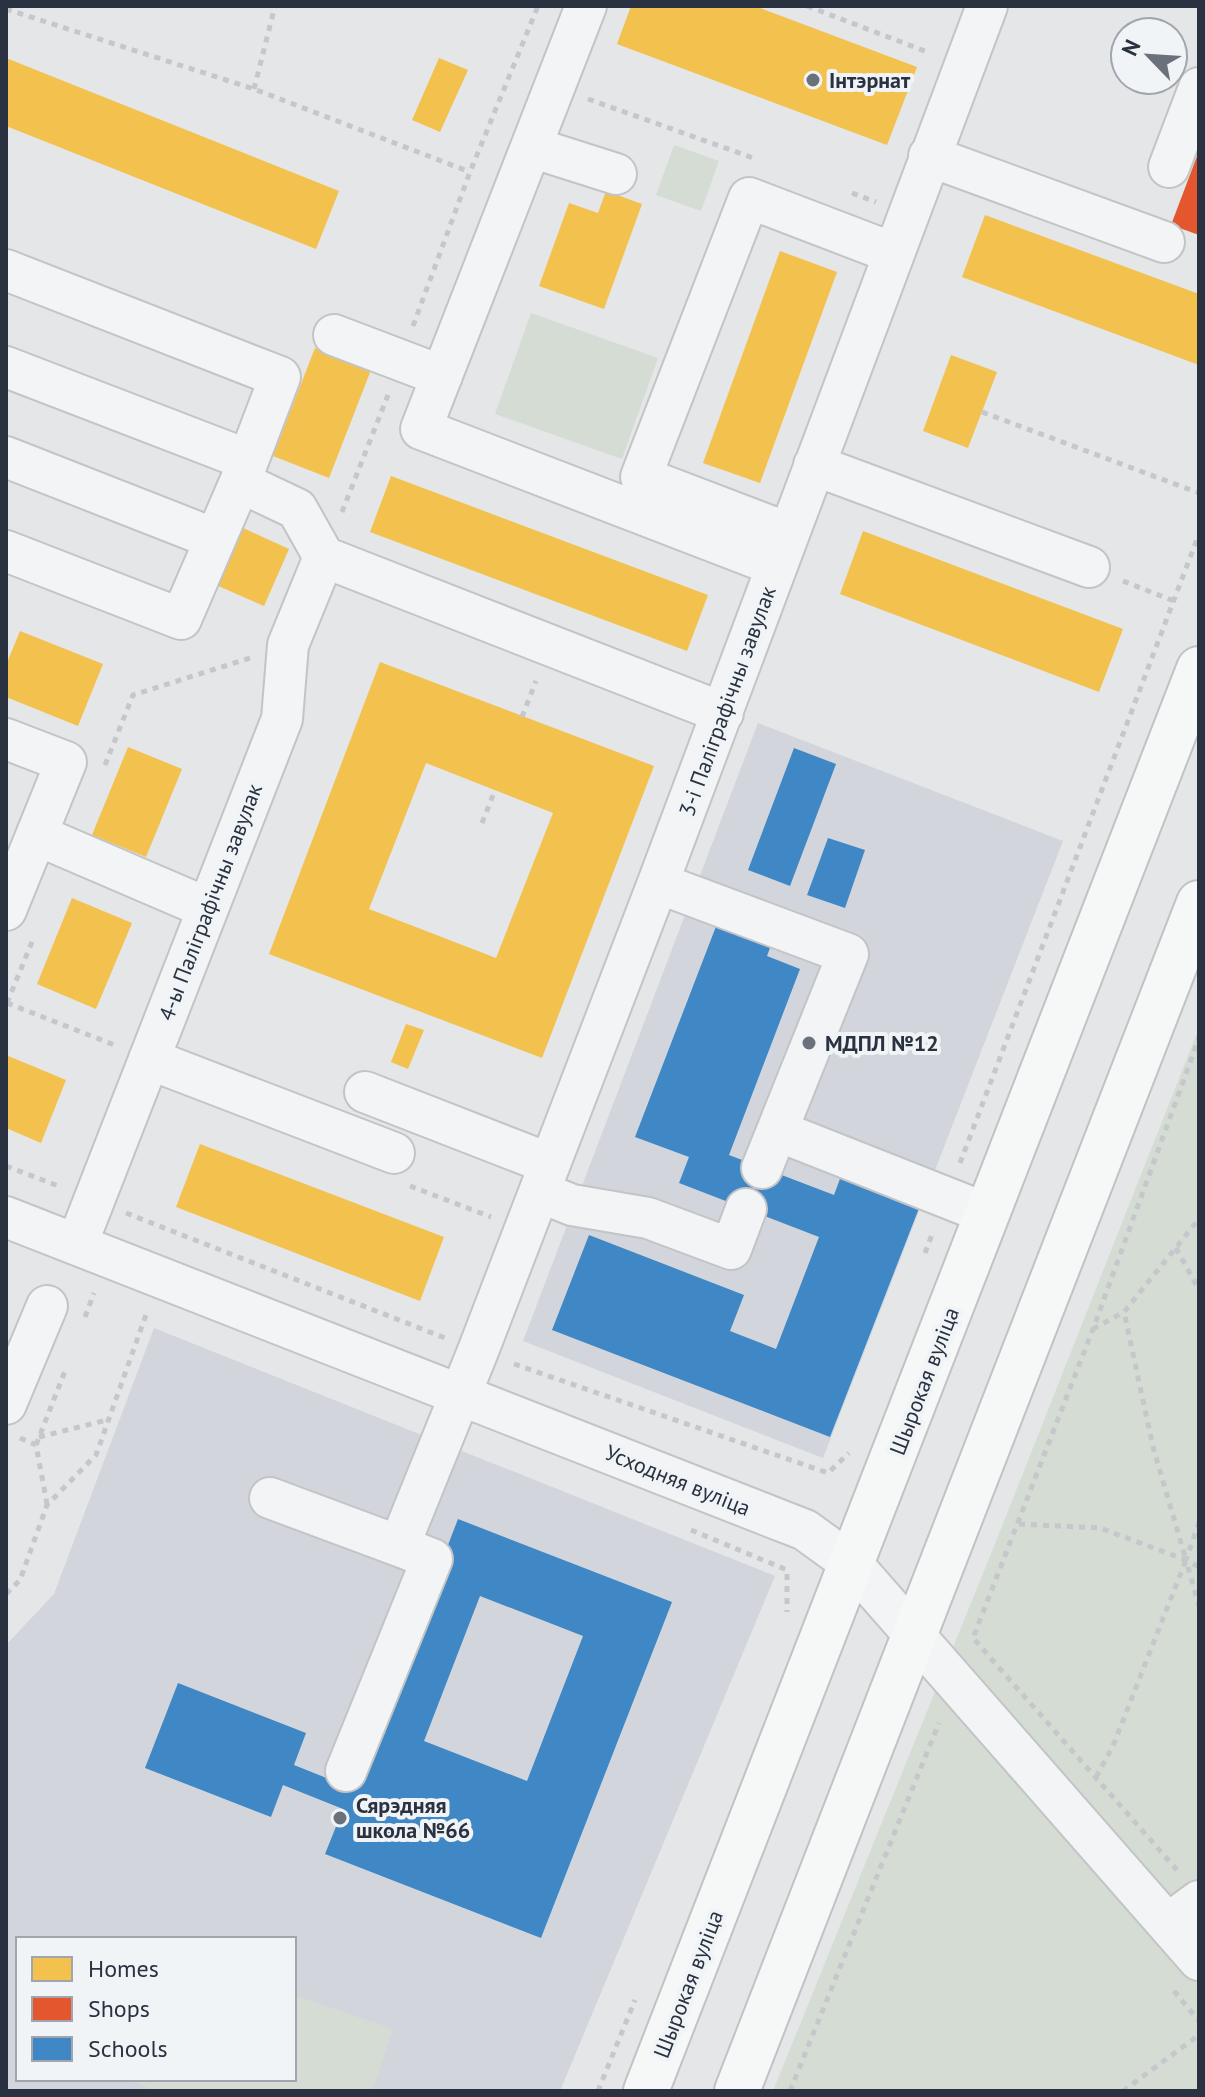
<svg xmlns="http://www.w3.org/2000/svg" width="1205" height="2097" font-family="'PT Sans',sans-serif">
	<rect width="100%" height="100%" fill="#e4e6e8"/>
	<path fill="#d2d5db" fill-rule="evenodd" d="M758 723 1063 841 823 1458 523 1341Z
		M154 1328 775 1576 560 2091H6V1645L54 1594ZM18 1939H294V2079H18Z"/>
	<path fill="#d4dcd4" d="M674 145 719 161 701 211 656 195Z
		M531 313 658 358 622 459 495 414Z
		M1199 1028V2091H773L999 1534Z
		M294 1995 393 2029 372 2091H158L124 2079H294Z"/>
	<path fill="#f2c14e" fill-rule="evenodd" d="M631 6H755L917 67 887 145 617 44Z
		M6 58 339 191 316 249 6 126Z
		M439 58 468 70 440 132 412 120Z
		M606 191 642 204 604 309 539 286 569 203 598 213Z
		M985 215 1199 294V365L962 277Z
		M780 251 837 272 760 483 703 463Z
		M315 348 371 370 329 478 273 456Z
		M951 355 997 372 968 448 923 431Z
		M391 476 708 595 687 651 370 532Z
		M241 527 289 549 264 606 216 585Z
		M863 531 1123 629 1099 692 840 594Z
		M20 631 103 664 78 726 6 697V665Z
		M380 662 654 766 542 1058 269 954ZM426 763 553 813 496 958 369 909Z
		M128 747 182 769 146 857 92 835Z
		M72 898 132 923 96 1009 37 984Z
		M406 1024 424 1030 408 1069 391 1062Z
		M6 1055 66 1080 41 1143 6 1128Z
		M200 1144 444 1237 420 1301 176 1207Z"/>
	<path fill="#e4572e" d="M1199 151V235L1171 225Z"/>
	<path fill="#3f88c5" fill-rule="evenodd" d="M794 748 836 764 790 886 748 870Z
		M828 838 865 850 845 908 807 895Z
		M720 916 774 937 767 956 800 969 729 1155 834 1195 844 1168 923 1198 830 1437 552 1330 589 1235 744 1295 730 1331 776 1349 819 1237 679 1183 689 1157 635 1137Z
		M458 1519 672 1602 541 1938 325 1854 343 1809 283 1785 271 1817 145 1768 178 1683 306 1733 294 1765 354 1789ZM480 1596 583 1636 527 1781 424 1741Z"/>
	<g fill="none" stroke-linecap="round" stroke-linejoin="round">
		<g stroke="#c2c4c6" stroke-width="44">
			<path id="minor" d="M586 6 421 429 777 566
				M531 147 616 174
				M929 156 1164 242
				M1169 167 1199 88
				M6 270 280 377 240 482
				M334 335 442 376
				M6 367 248 460
				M6 457 215 539
				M814 465 1089 567
				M788 533 641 477 749 198 893 253
				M6 551 181 619 240 482 297 509 324 557 723 713
				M6 739 66 762 6 910
				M37 835 207 908
				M658 883 848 954 762 1168
				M149 1059 394 1153
				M365 1092 550 1164
				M778 1131 988 1214
				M540 1192 572 1205 648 1218 731 1249 746 1209
				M6 1217 805 1530 852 1564 1199 1960
				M77 1244 282 719 288 645 324 557
				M6 1404 47 1306
				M270 1498 399 1546 478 1351 658 883 987 6
				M346 1771 432 1559 399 1546
				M1168 1924 1199 1901"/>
		</g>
		<g stroke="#c0c2c6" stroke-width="48">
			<path id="major" d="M646 2091 1199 669
				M737 2091 1199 903"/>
		</g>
		<path stroke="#c5c7cb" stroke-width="5" stroke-dasharray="6 6" stroke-linecap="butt" d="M807 6 930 53
			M6 9 254 89 470 172
			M254 89 275 6
			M588 99 756 159
			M852 193 876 202
			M413 326 470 172 538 6
			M982 412 1199 493
			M342 512 388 395
			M1123 581 1174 601
			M522 717 536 681
			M105 765 133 695 250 658
			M482 823 495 790
			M7 1003 34 937
			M7 1003 117 1046
			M960 1163 1199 534
			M6 1166 61 1187
			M410 1186 491 1217
			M126 1213 445 1338
			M1176 1248 1199 1290
			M925 1253 933 1232
			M85 1317 94 1293
			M1093 1329 1124 1312 1199 1219
			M514 1364 828 1473 849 1453
			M39 1437 107 1420
			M20 1438 36 1445 47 1504
			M36 1445 65 1371
			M1199 1522 1186 1560 1199 1567
			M1019 1524 1100 1528 1186 1560 1199 1606
			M691 1530 787 1570V1612
			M6 1594 20 1580 47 1505 96 1455 147 1312
			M1096 1777 1113 1746 1186 1560 1153 1447 1124 1312
			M1177 1870 973 1638 1093 1329 1199 1038
			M1174 1991 1199 2021
			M598 2091 635 2000
			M790 2091 939 1723
			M1123 2091 1199 2035"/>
		<use href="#minor" stroke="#f2f4f5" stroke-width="40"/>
		<use href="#major" stroke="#f6f7f7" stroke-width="44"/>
	</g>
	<g fill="#6b717b" stroke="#f1f4f7" stroke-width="3">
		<circle cx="813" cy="80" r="8"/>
		<circle cx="809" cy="1043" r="8"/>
		<circle cx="340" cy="1818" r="8"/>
	</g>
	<g text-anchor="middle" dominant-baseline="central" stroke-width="8" stroke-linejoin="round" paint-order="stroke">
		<g font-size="22" font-weight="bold" fill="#2a3241" stroke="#f1f4f7" text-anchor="start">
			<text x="829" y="80">Інтэрнат</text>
			<text x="825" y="1043">МДПЛ №12</text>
			<text x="356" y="1805">Сярэдняя<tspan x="356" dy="25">школа №66</tspan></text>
		</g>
		<g font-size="22" fill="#2a3241" stroke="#f1f4f7">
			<text transform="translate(727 701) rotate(-70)">3-і Паліграфічны завулак</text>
			<text transform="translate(210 902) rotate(-69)">4-ы Паліграфічны завулак</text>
			<text transform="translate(924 1381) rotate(-69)">Шырокая вуліца</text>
			<text transform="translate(678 1480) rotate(22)">Усходняя вуліца</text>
			<text transform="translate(688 1984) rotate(-69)">Шырокая вуліца</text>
		</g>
	</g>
	<rect width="1205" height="2097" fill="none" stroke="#2a3241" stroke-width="16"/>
	<rect x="16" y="1937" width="280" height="144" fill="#f1f4f7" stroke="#a1a6ae" stroke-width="2"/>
	<rect x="32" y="1957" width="40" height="24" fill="#f2c14e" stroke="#a1a6ae" stroke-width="2"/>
	<text x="88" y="1977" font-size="24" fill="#2a3241">Homes</text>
	<rect x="32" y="1997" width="40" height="24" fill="#e4572e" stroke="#a1a6ae" stroke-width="2"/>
	<text x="88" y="2017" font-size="24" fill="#2a3241">Shops</text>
	<rect x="32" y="2037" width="40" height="24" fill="#3f88c5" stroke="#a1a6ae" stroke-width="2"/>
	<text x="88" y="2057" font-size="24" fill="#2a3241">Schools</text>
	<g transform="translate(1149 56) rotate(295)"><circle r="38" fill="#f1f4f7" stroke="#a1a6ae" stroke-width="2"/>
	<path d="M0-6L14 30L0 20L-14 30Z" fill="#6b717b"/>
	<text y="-12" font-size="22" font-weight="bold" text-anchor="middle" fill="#2a3241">N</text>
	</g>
</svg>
